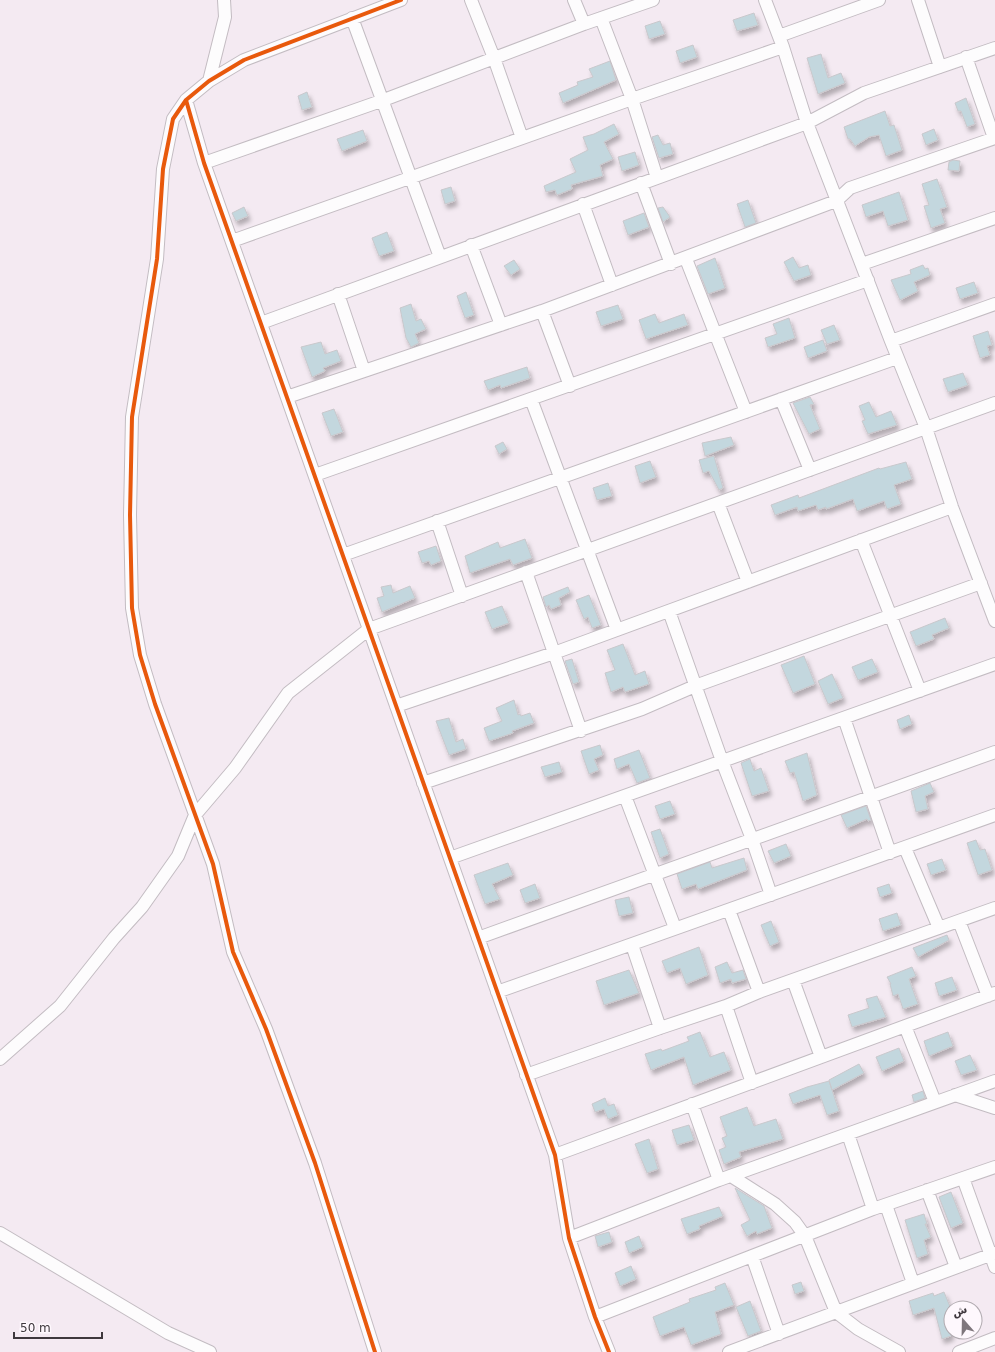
<svg xmlns="http://www.w3.org/2000/svg" width="995" height="1352" font-family="'DejaVu Sans','Noto Sans Arabic',sans-serif">
	<defs>
		<filter id="shadow"><feDropShadow dx="2.5" dy="4.5" stdDeviation="2" flood-color="#0004"/></filter>
	</defs>
	<rect width="100%" height="100%" fill="#f4eaf2"/>
	<path fill="#c3d7de" stroke="#c9c8cc" filter="url(#shadow)" d="M754 13 758 25 737 31 733 20Z
		M660 21 665 34 649 39 645 26Z
		M693 45 697 57 680 63 676 51Z
		M821 54 828 78 841 73 845 83 818 94 807 58Z
		M610 61 616 80 563 103 559 93 578 85 577 82 593 77 589 69Z
		M307 92 312 107 302 110 298 96Z
		M966 98 975 124 967 127 961 111H958L955 103Z
		M885 111 890 126 894 125 902 150 886 156 879 135 869 137 855 146 850 139H848L844 127Z
		M614 124 619 134 604 142 613 159 600 165 603 176 571 185 572 189 557 195 555 190 546 192 544 186 576 172 570 159 588 150 583 137 594 134Z
		M934 129 938 140 926 145 922 134Z
		M363 130 367 141 342 151 337 139Z
		M658 135 663 145 670 143 673 154 659 158 652 137Z
		M635 152 639 165 622 171 618 157Z
		M953 160 960 161 959 171 948 170 949 162Z
		M937 179 947 207 940 209 945 223 931 228 924 206 929 205 922 184Z
		M451 187 455 201 445 204 441 190Z
		M899 192 908 220 888 226 883 211 866 217 862 205Z
		M748 200 756 223 745 227 737 204Z
		M244 207 248 216 236 221 232 213Z
		M663 207 670 217 663 222 658 208Z
		M644 213 649 227 628 235 623 221Z
		M387 232 394 251 379 256 372 238Z
		M793 257 799 268 808 265 811 275 794 281 784 262Z
		M715 258 725 288 708 294 697 266Z
		M514 260 520 269 511 275 504 266Z
		M923 265 925 269 928 268 930 275 914 282 918 291 900 300 891 280 911 274 910 270Z
		M974 282 978 293 960 299 956 288Z
		M466 292 474 315 465 318 457 296Z
		M411 304 416 321 421 319 426 329 415 334 419 343 411 347 406 338 400 308Z
		M618 305 623 319 601 326 596 312Z
		M655 314 659 323 684 314 688 325 646 339 639 320Z
		M789 318 795 338 768 347 765 338 777 334 773 324Z
		M834 325 840 340 827 344 821 330Z
		M988 331 992 345 987 346 990 355 980 358 973 336Z
		M823 340 827 351 808 358 804 347Z
		M321 342 325 354 337 350 341 361 323 368 325 371 312 377 301 347Z
		M527 367 530 378 501 388 500 385 488 390 484 381Z
		M963 373 968 385 948 392 943 379Z
		M810 397 814 404 810 405 820 429 809 434 793 403Z
		M869 402 876 417 891 411 897 425 868 434 862 421 865 420 859 406Z
		M334 409 343 432 331 436 322 413Z
		M731 437 734 445 705 456 702 443Z
		M503 442 507 449 499 454 495 446Z
		M714 456 723 488 719 490 709 471 703 473 699 460Z
		M650 461 656 477 640 483 635 466Z
		M906 462 912 479 894 485 901 504 887 509 884 501 857 511 853 499 826 509V507L818 510 816 505 798 511 797 507 775 515 771 505 798 495 799 498 879 468 880 469Z
		M608 483 612 496 597 500 593 488Z
		M525 539 532 558 513 565 510 559 470 573 465 556 498 542 500 548Z
		M436 546 441 561 431 565 429 561 422 563 418 552Z
		M391 585 393 593 410 586 415 598 382 612 377 598 384 596 381 587Z
		M568 587 570 592 559 598 561 605 551 609 549 605 546 607 543 597Z
		M589 595 601 625 592 628 588 617 584 619 576 600Z
		M502 606 509 623 492 629 485 612Z
		M945 618 949 628 932 635 934 639 916 646 910 632Z
		M623 644 635 675 645 671 649 684 625 692 623 687 611 692 605 673 615 670 607 650Z
		M804 656 815 684 793 693 781 665Z
		M572 659 579 682 573 684 565 661Z
		M872 659 878 672 858 680 852 667Z
		M832 674 843 698 828 704 818 681Z
		M514 700 518 715 520 714 521 716 530 713 534 723 512 731 513 733 489 741 484 728 502 721 496 708Z
		M909 715 912 724 900 729 897 720Z
		M449 718 456 742 463 739 466 749 449 755 436 721Z
		M600 745 603 755 594 759 599 770 589 774 581 751Z
		M639 750 650 778 637 783 629 764 617 769 614 759Z
		M807 753 817 795 803 801 794 772 790 773 785 761Z
		M750 759 754 771 761 768 769 791 752 796 741 763Z
		M559 762 562 772 545 777 541 767Z
		M930 783 934 792 925 796 928 809 916 812 911 791Z
		M670 801 675 814 660 819 655 806Z
		M866 806 871 820 868 821 867 819 847 828 841 815Z
		M660 829 669 854 660 858 651 832Z
		M976 840 980 850 985 849 992 870 978 875 967 843Z
		M786 844 791 856 774 863 768 851Z
		M744 858 747 870 698 889 696 884 682 889 677 874 710 862 712 868Z
		M942 859 946 870 931 875 927 864Z
		M508 863 513 875 492 884 500 899 485 904 474 875Z
		M535 884 540 898 525 903 520 890Z
		M889 884 892 893 880 897 877 888Z
		M629 897 633 913 619 916 615 900Z
		M897 913 901 925 883 931 879 919Z
		M771 921 779 942 770 946 761 925Z
		M947 935 949 940 918 957 913 948Z
		M699 947 708 975 686 984 680 968 667 973 662 961Z
		M727 962 732 973 743 970 746 979 732 983 731 979 720 983 715 967Z
		M912 967 916 976 909 979 918 1004 903 1009 898 994 893 996 890 984H891L887 977Z
		M629 970 639 993 604 1005 596 981Z
		M952 977 957 990 939 996 935 983Z
		M877 996 886 1017 852 1027 848 1015 869 1008 866 999Z
		M700 1032 710 1057 724 1052 731 1070 693 1085 684 1057 651 1070 645 1054 661 1049 662 1051 689 1041 687 1037Z
		M948 1032 953 1046 929 1056 924 1041Z
		M899 1048 904 1061 882 1071 876 1057Z
		M970 1055 977 1070 961 1075 955 1061Z
		M859 1064 864 1073 832 1090 829 1080Z
		M829 1081 839 1111 827 1115 820 1095 793 1104 789 1094 807 1087Z
		M923 1091 925 1098 914 1102 912 1095Z
		M605 1098 608 1106 614 1104 618 1115 608 1119 604 1109 595 1112 592 1104Z
		M747 1107 754 1126 776 1119 783 1139 739 1152 741 1157 724 1164 719 1150 726 1147 722 1138 727 1136 720 1117Z
		M689 1125 694 1140 677 1145 672 1130Z
		M649 1139 658 1169 647 1173 635 1144Z
		M735 1188 764 1206 772 1228 757 1234 756 1231 747 1236 741 1225 750 1220Z
		M951 1192 963 1223 951 1228 939 1197Z
		M719 1207 723 1216 699 1226 700 1229 687 1234 681 1219Z
		M924 1214 927 1224H925L931 1237 924 1240 928 1254 917 1258 905 1220Z
		M609 1232 612 1242 598 1247 595 1236Z
		M639 1236 643 1247 629 1253 625 1242Z
		M631 1266 636 1279 620 1286 615 1273Z
		M801 1282 804 1291 795 1294 792 1285Z
		M725 1283 734 1305 715 1312 721 1334 691 1345 684 1327 660 1336 653 1317 690 1302 689 1299 716 1290 715 1287Z
		M944 1292 951 1309V1336L942 1339 934 1308 913 1315 909 1301 933 1293 934 1296Z
		M750 1301 761 1331 748 1336 736 1307Z"/>
	<g fill="none" stroke-linecap="round" stroke-linejoin="round">
		<g stroke="#c3bcc2" stroke-width="14">
			<path id="minor" d="M471 0 494 58 522 138
				M574 0 584 24
				M765 0 783 47 807 123 891 341 926 428 952 507 995 621
				M918 0 940 67
				M352 18 440 257
				M601 18 632 99 657 178
				M779 36 879 0
				M966 57 994 138
				M209 81 225 17 224 0
				M186 100 204 163 555 1155 569 1238 595 1317 609 1352
				M204 163 381 101 584 24 653 0
				M641 183 671 264
				M583 204 612 285
				M232 241 632 99 783 47
				M471 245 501 325
				M686 259 746 412
				M862 264 995 218
				M338 294 364 371
				M542 311 570 386
				M261 323 807 123 864 93 995 48
				M891 341 995 304
				M287 397 542 311 836 201 850 188 995 138
				M531 399 617 630
				M781 399 810 470
				M315 475 868 280
				M718 503 748 582
				M437 521 462 596
				M861 540 920 691
				M343 555 897 358
				M526 572 581 731
				M669 611 722 761 752 839 771 895
				M396 706 554 653 952 507
				M844 718 890 853
				M423 783 642 709 695 686 981 583
				M625 796 675 928
				M905 848 939 928
				M450 858 995 664
				M729 910 759 992
				M959 921 988 996
				M478 938 995 752
				M632 945 660 1028
				M793 980 821 1057
				M497 992 995 815
				M726 1006 752 1083
				M905 1026 935 1102
				M0 1059 60 1006 114 938 142 907 178 856 195 815 235 768 288 693 369 629 995 403
				M526 1075 660 1028 726 1006 759 992 995 908
				M955 1095 995 1108
				M692 1104 719 1180
				M848 1134 873 1209
				M555 1155 995 993
				M731 1176 775 1204 795 1222 805 1236 836 1312 858 1329 899 1352
				M963 1178 995 1267
				M927 1190 956 1267
				M886 1205 913 1283
				M0 1233 168 1333 210 1352
				M569 1238 719 1180 995 1081
				M752 1256 779 1334
				M595 1317 873 1209 995 1167
				M375 1352 315 1163 266 1029 233 952 213 864 155 704 140 655 132 608 130 515 132 417 157 259 163 169 173 119 186 100 209 81 244 60 401 0
				M729 1352 995 1253
				M959 1352 995 1338"/>
		</g>
		<use href="#minor" stroke="#fdfcfd" stroke-width="12"/>
		<g stroke="#fef8fd" stroke-width="6">
			<path id="cycleway" d="M186 100 204 163 555 1155 569 1238 595 1317 609 1352
				M375 1352 315 1163 266 1029 233 952 213 864 155 704 140 655 132 608 130 515 132 417 157 259 163 169 173 119 186 100 209 81 244 60 401 0"/>
		</g>
		<use href="#cycleway" stroke="#e8590c" stroke-width="4"/>
	</g>
	<g transform="translate(963 1320) rotate(340)"><circle r="19" fill="#fef8fd" stroke="#b1abb0"/>
	<path d="M0-3L7 15L0 10L-7 15Z" fill="#7e767c"/>
	<text y="-6" font-size="11" font-weight="bold" text-anchor="middle" fill="#3e383d">ش</text>
	</g>
	<path d="M14 1332v6h88v-6" fill="none" stroke="#3e383d" stroke-width="2"/>
	<text x="20" y="1332" font-size="12" fill="#3e383d" stroke="#fef8fd" stroke-width="3" paint-order="stroke">50 m</text>
</svg>
